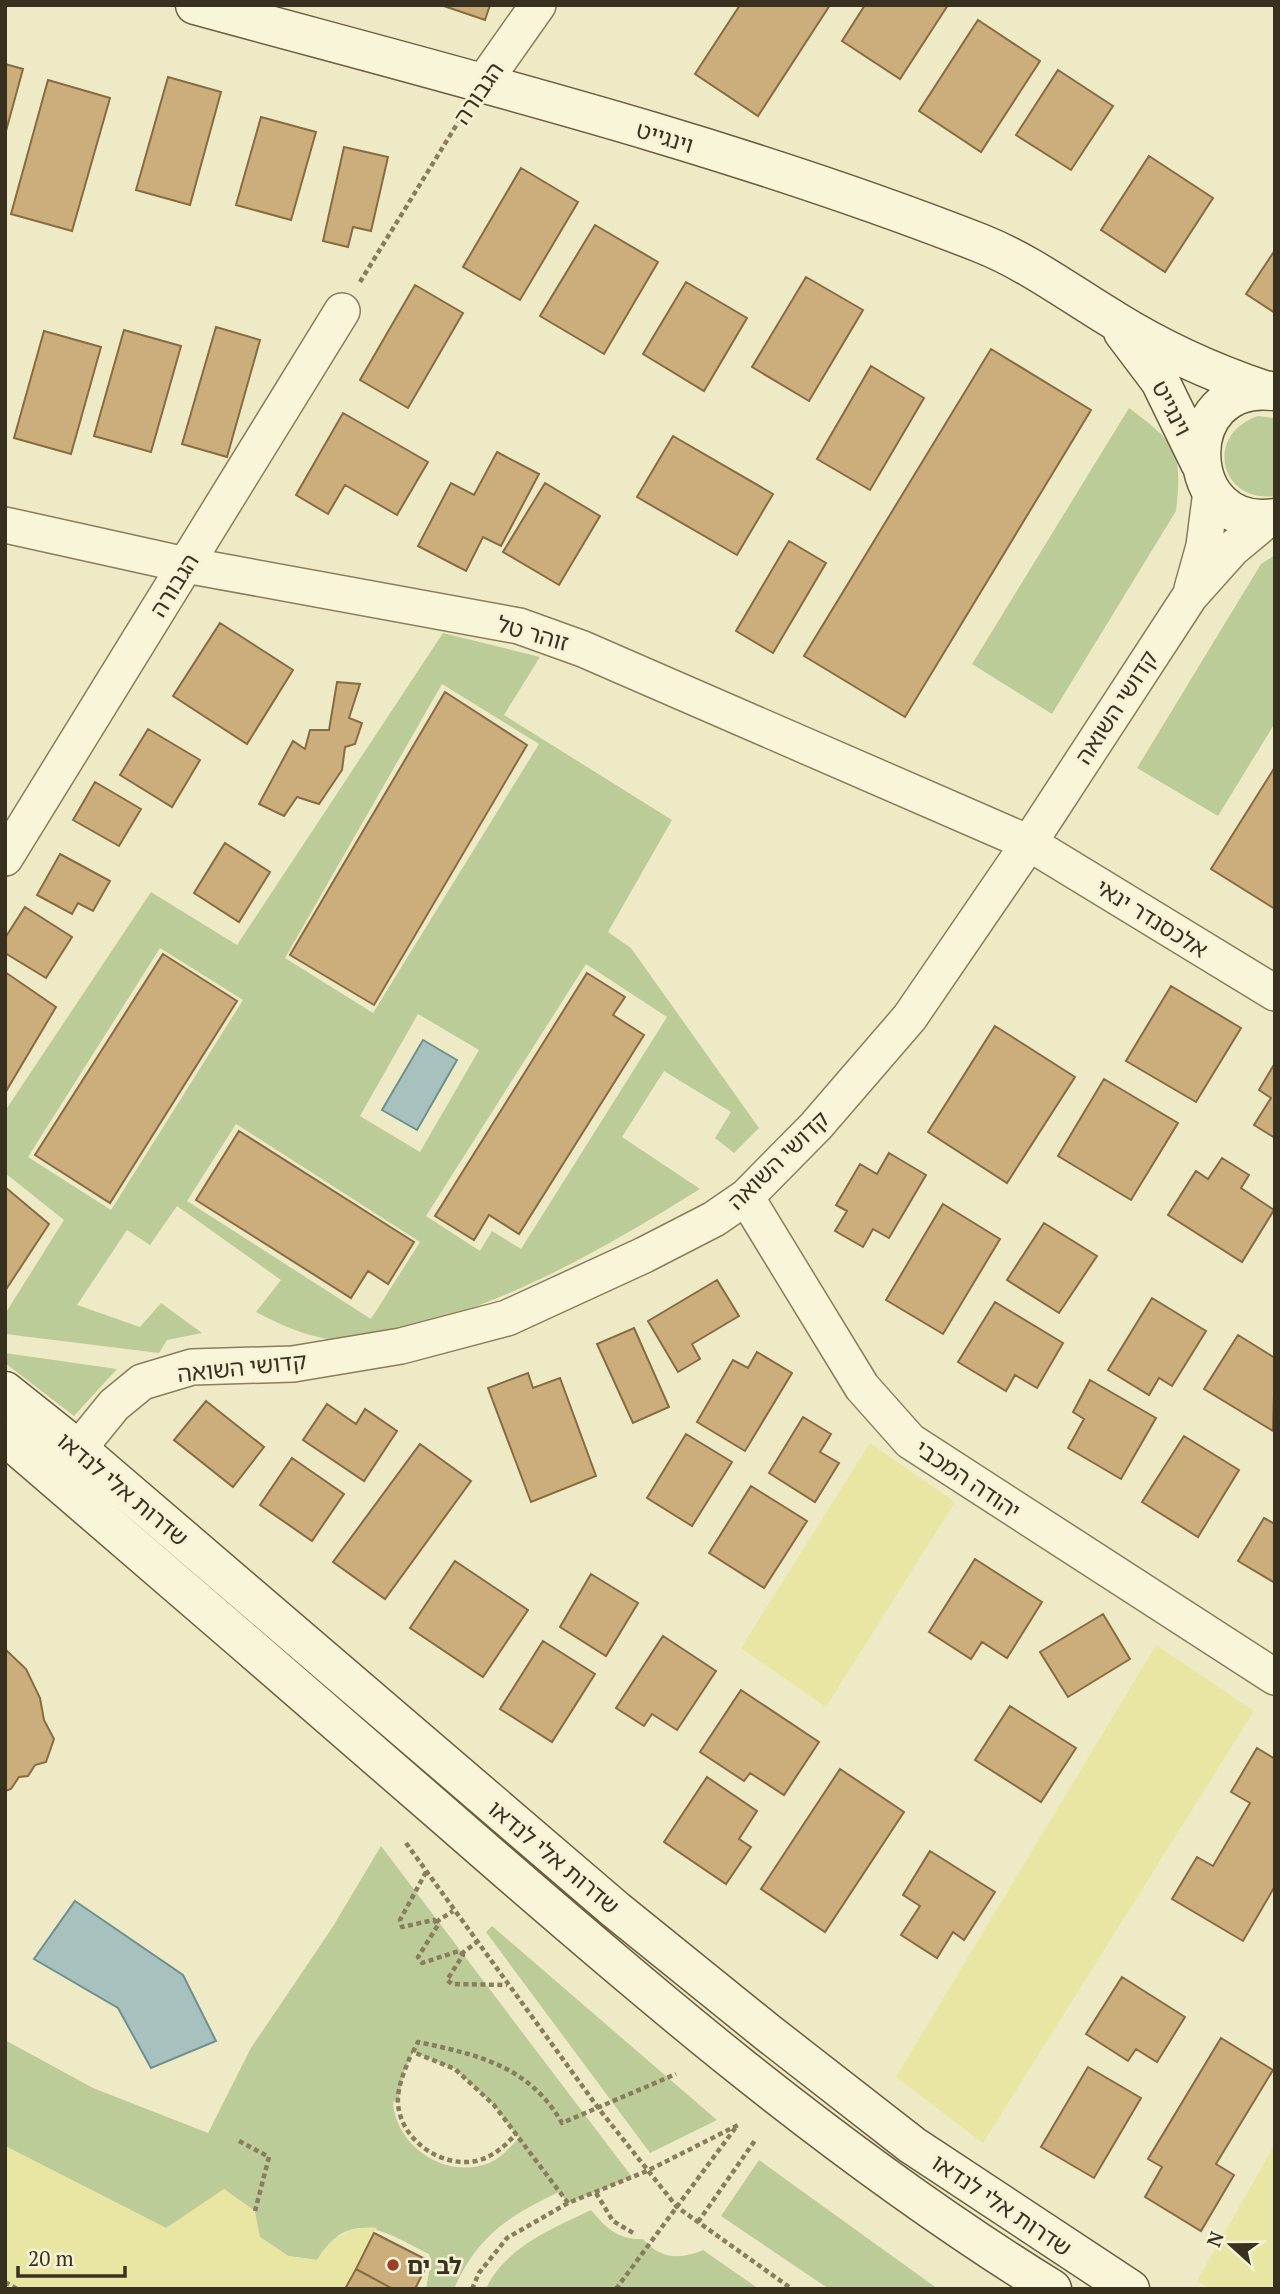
<svg xmlns="http://www.w3.org/2000/svg" width="1280" height="2294" font-family="'PT Serif','Noto Sans Hebrew',serif">
	<rect width="100%" height="100%" fill="#eeeac6"/>
	<path fill="#bccc99" fill-rule="evenodd" d="M1129 408C1176 443 1183 451 1176 511L1052 714 972 664Z
		M1258 416 1275 418V496C1219 503 1204 434 1258 416Z
		M1275 555V723L1218 816 1137 768 1261 564Z
		M443 633 540 657 504 715 672 820 608 932 631 948 759 1128 734 1153 715 1138 731 1112 664 1071 622 1137 700 1189C605 1248 517 1299 408 1328 393 1332 373 1341 357 1341 316 1341 291 1330 256 1312L281 1280 177 1206 150 1245 127 1230 77 1305 140 1327 161 1303 202 1333 167 1340 159 1353 5 1334V1314L64 1220 5 1173V1111L151 892 237 945ZM442 684 539 744 373 1013 285 958ZM160 948 243 1000 111 1210 28 1157ZM586 964 667 1017 521 1249 492 1231 480 1251 426 1216ZM418 1014 479 1050 420 1152 360 1116ZM236 1124 420 1242 371 1319 187 1201Z
		M5 1353 117 1369 74 1416 5 1363Z
		M381 1846 632 2177 568 2203 559 2192C510 2215 477 2236 454 2289H426L431 2261 429 2254C384 2232 351 2206 317 2260L288 2256 260 2237 166 2228 5 2146V2040L93 2088 208 2133 251 2048 332 1928ZM413 2052 455 2069 494 2105 519 2138C510 2147 501 2158 489 2163 446 2180 396 2147 393 2102L398 2101 404 2072Z
		M492 1926 717 2120 650 2153 486 1932Z
		M759 2160 938 2289H829L721 2216Z
		M591 2210C606 2228 618 2240 643 2239 660 2259 680 2260 703 2250L759 2289H486C504 2248 553 2228 591 2210Z"/>
	<path fill="#e9e5a3" d="M870 1443 955 1502 826 1707 741 1648Z
		M1156 1645 1254 1711 983 2143 896 2077Z
		M1275 2144V2289H1212L1197 2281Z
		M5 2146 166 2228 224 2189 255 2211 260 2237 288 2256 317 2260C331 2238 350 2225 377 2228L345 2289H5Z"/>
	<path fill="#a7c1bf" stroke="#6e908e" stroke-width="2" d="M423 1040 457 1060 417 1130 382 1110Z
		M75 1901 183 1975 216 2041 151 2068 118 2008 34 1959Z"/>
	<path fill="#ccad7c" stroke="#886b41" stroke-width="2" d="M441 5H490L485 20Z
		M740 5H830L758 116 695 74Z
		M865 5H948L900 79 842 41Z
		M978 20 1040 61 981 152 919 111Z
		M5 64 23 69 6 131H5Z
		M1058 70 1113 106 1071 170 1016 135Z
		M168 77 221 92 190 205 136 190Z
		M48 80 110 98 72 231 11 214Z
		M261 117 316 132 291 220 236 205Z
		M344 147 388 157 371 231 353 227 348 247 323 241Z
		M1149 156 1213 198 1165 272 1101 230Z
		M521 168 578 202 520 300 463 267Z
		M595 225 658 262 604 354 540 316Z
		M1275 250V313L1246 294Z
		M806 277 863 310 809 401 752 367Z
		M686 282 747 318 704 391 643 354Z
		M415 285 463 313 408 408 360 380Z
		M216 327 260 340 227 457 182 444Z
		M124 330 181 346 151 452 94 436Z
		M44 331 101 347 71 454 14 438Z
		M991 349 1091 410 905 717 804 656Z
		M871 366 924 398 870 490 817 459Z
		M343 413 428 462 397 515 345 485 328 514 296 495Z
		M673 436 773 494 737 555 637 497Z
		M497 452 539 474 501 546 483 537 466 571 418 546 451 483 474 495Z
		M545 483 600 516 559 585 503 552Z
		M789 541 826 563 773 653 736 631Z
		M220 623 293 670 247 744 173 696Z
		M337 682 360 684 349 718 362 723 355 744 345 747 342 770 319 804 297 797 284 816 259 804 293 741 305 749 310 730H329Z
		M445 692 527 745 374 1005 290 955Z
		M148 729 200 760 172 807 120 775Z
		M1275 767V909L1211 869Z
		M95 782 141 809 119 846 73 820Z
		M225 843 270 872 239 922 194 893Z
		M60 854 110 881 93 911 78 903 72 914 37 895Z
		M25 907 72 937 46 978 5 953V938Z
		M163 954 237 1001 110 1203 35 1155Z
		M5 972 56 1007 5 1093Z
		M587 973 625 997 613 1015 644 1035 519 1234 489 1215 474 1240 435 1216Z
		M1171 986 1241 1028 1196 1102 1126 1061Z
		M995 1026 1075 1077 1007 1183 928 1132Z
		M1275 1063V1138L1254 1125 1271 1098 1259 1090Z
		M1104 1079 1178 1123 1131 1200 1058 1156Z
		M239 1131 414 1242 388 1284 368 1271 351 1298 196 1200Z
		M889 1153 926 1175 889 1238 873 1229 863 1247 835 1231 847 1211 836 1205 860 1164 877 1174Z
		M1222 1158 1249 1175 1241 1188 1274 1210 1242 1262 1168 1215 1196 1171 1208 1179Z
		M5 1187 49 1224 5 1291Z
		M943 1204 1000 1239 943 1334 886 1300Z
		M1044 1223 1097 1256 1059 1313 1007 1280Z
		M717 1280 739 1316 692 1344 700 1359 678 1372 648 1321Z
		M1152 1298 1206 1331 1172 1386 1159 1378 1149 1395 1108 1370Z
		M995 1302 1063 1343 1037 1388 1015 1375 1006 1391 958 1362Z
		M634 1328 669 1407 633 1423 597 1344Z
		M1238 1335 1275 1358 1273 1431 1204 1389Z
		M757 1352 792 1373 745 1451 697 1422 733 1360 748 1368Z
		M528 1373 533 1388 560 1378 596 1476 531 1502 488 1388Z
		M1090 1380 1156 1418 1121 1479 1068 1448 1084 1419 1073 1412Z
		M206 1401 264 1447 233 1487 174 1440Z
		M327 1404 356 1424 365 1409 397 1431 364 1481 303 1440Z
		M803 1417 831 1434 820 1452 839 1463 815 1502 769 1473Z
		M686 1434 732 1462 692 1526 647 1498Z
		M1184 1436 1239 1470 1198 1537 1142 1502Z
		M420 1444 471 1481 385 1599 333 1562Z
		M292 1458 344 1494 312 1541 260 1505Z
		M751 1486 807 1521 764 1588 709 1553Z
		M1264 1518 1275 1524V1583L1238 1561Z
		M975 1559 1042 1602 1007 1658 982 1642 971 1659 929 1632Z
		M455 1561 528 1610 483 1677 410 1628Z
		M591 1574 638 1603 606 1656 560 1627Z
		M1103 1614 1130 1659 1068 1697 1040 1652Z
		M663 1636 716 1671 677 1730 652 1714 644 1726 616 1708Z
		M543 1641 595 1674 552 1742 500 1709Z
		M5 1649 26 1669 40 1698 44 1720 54 1739 46 1762 35 1765 28 1776 19 1777 11 1789 5 1791Z
		M741 1690 819 1742 784 1795 750 1773 744 1781 700 1752Z
		M1010 1706 1076 1748 1041 1802 975 1760Z
		M1257 1748 1275 1759V1886L1243 1941 1172 1899 1197 1857 1213 1866 1250 1803 1231 1792Z
		M840 1769 904 1812 825 1932 761 1889Z
		M707 1777 757 1811 739 1839 751 1847 726 1884 664 1842Z
		M930 1851 995 1892 964 1940 953 1932 937 1958 901 1935 920 1906 903 1895Z
		M1122 1977 1185 2017 1157 2062 1136 2049 1128 2061 1086 2034Z
		M1221 2038 1273 2070 1216 2164 1234 2175 1201 2231 1145 2197 1162 2167 1148 2159Z
		M1088 2067 1141 2098 1094 2178 1041 2147Z
		M374 2233 429 2261 415 2289H393L356 2269Z
		M356 2269 393 2289H345Z"/>
	<g fill="none" stroke-linecap="round" stroke-linejoin="round">
		<g stroke="#897d5b" stroke-width="38">
			<path id="street" d="M483 83 538 5
				M5 525 186 565 519 626 583 649 1029 843 1275 993
				M1192 589 1204 546 1211 491
				M5 858 342 311
				M746 1197 862 1387 910 1441 1275 1677
				M84 1454 88 1437 114 1405 142 1382 192 1367 293 1364 401 1346 507 1318 644 1255 714 1219 746 1197 816 1126 910 1017 1029 843 1190 596 1232 549 1268 519"/>
		</g>
		<g stroke="#6b5e3f" stroke-width="41">
			<path id="secondary" d="M195 5C458 77 725 143 980 243 1028 262 1069 293 1114 320 1162 350 1211 372 1264 390
				M1123 332 1160 381 1200 463
				M1273 391C1174 380 1180 533 1275 518
				M5 1391 84 1454 616 1910 767 2032 912 2145 1130 2289
				M5 1436C153 1563 300 1690 447 1818 640 1987 834 2154 1052 2289"/>
		</g>
		<path stroke="#897d5b" stroke-width="4.5" stroke-dasharray="5 3.5" stroke-linecap="butt" d="M360 282 462 116
			M406 1843 599 2109 677 2207 792 2289
			M426 1872 400 1920 402 1927 434 1920 438 1925 418 1957 422 1963 459 1951 463 1955 447 1980 452 1984 507 1985
			M436 1922 453 1911
			M461 1954 477 1942
			M410 2057C404 2072 397 2088 398 2104 401 2140 441 2168 476 2161 493 2157 505 2146 516 2134
			M239 2141 269 2157 255 2211
			M596 2193 613 2221 635 2234
			M568 2203 494 2105 455 2069 413 2052 418 2042C479 2055 529 2066 562 2123L676 2074
			M698 2222 756 2139
			M5 2282 17 2289
			M472 2289 479 2273 507 2238 568 2203 647 2171 738 2125
			M616 2289 736 2127"/>
		<use href="#street" stroke="#f9f5d9" stroke-width="35"/>
		<use href="#secondary" stroke="#f9f5d9" stroke-width="38"/>
	</g>
	<circle fill="#98402c" stroke="#f5f2d5" stroke-width="2.5" cx="393" cy="2265" r="7"/>
	<g text-anchor="middle" dominant-baseline="central" stroke-width="5" stroke-linejoin="round" paint-order="stroke">
		<g font-size="23" fill="#39311f" stroke="#f5f2d5">
			<text transform="translate(478 93) rotate(-56)">הגבורה</text>
			<text transform="translate(665 137) rotate(17)">וינגייט</text>
			<text transform="translate(1172 408) rotate(63)">וינגייט</text>
			<text transform="translate(174 585) rotate(-58)">הגבורה</text>
			<text transform="translate(533 633) rotate(16)">זוהר טל</text>
			<text transform="translate(1116 707) rotate(-57)">קדושי השואה</text>
			<text transform="translate(1152 918) rotate(32)">אלכסנדר ינאי</text>
			<text transform="translate(778 1160) rotate(-44)">קדושי השואה</text>
			<text transform="translate(242 1367) rotate(-6)">קדושי השואה</text>
			<text transform="translate(968 1479) rotate(34)">יהודה המכבי</text>
			<text transform="translate(123 1489) rotate(40)">שדרות אלי לנדאו</text>
			<text transform="translate(554 1857) rotate(40)">שדרות אלי לנדאו</text>
			<text transform="translate(1002 2205) rotate(34)">שדרות אלי לנדאו</text>
		</g>
		<g font-size="23" font-weight="bold" fill="#39311f" stroke="#f5f2d5" text-anchor="start">
			<text x="407" y="2265">לב ים</text>
		</g>
	</g>
	<rect width="1280" height="2294" fill="none" stroke="#39311f" stroke-width="14"/>
	<g transform="translate(1231 2245) rotate(291)" stroke="#f5f2d5" stroke-width="5" paint-order="stroke">
	<path d="M0-5L12 26L0 18L-12 26Z" fill="#39311f"/>
	<text y="-10" font-size="19" font-weight="bold" text-anchor="middle" fill="#39311f">N</text>
	</g>
	<path d="M18 2266v10h107v-10" fill="none" stroke="#39311f" stroke-width="3.5"/>
	<text x="28" y="2266" font-size="21" fill="#39311f" stroke="#f5f2d5" stroke-width="5" paint-order="stroke">20 m</text>
</svg>
